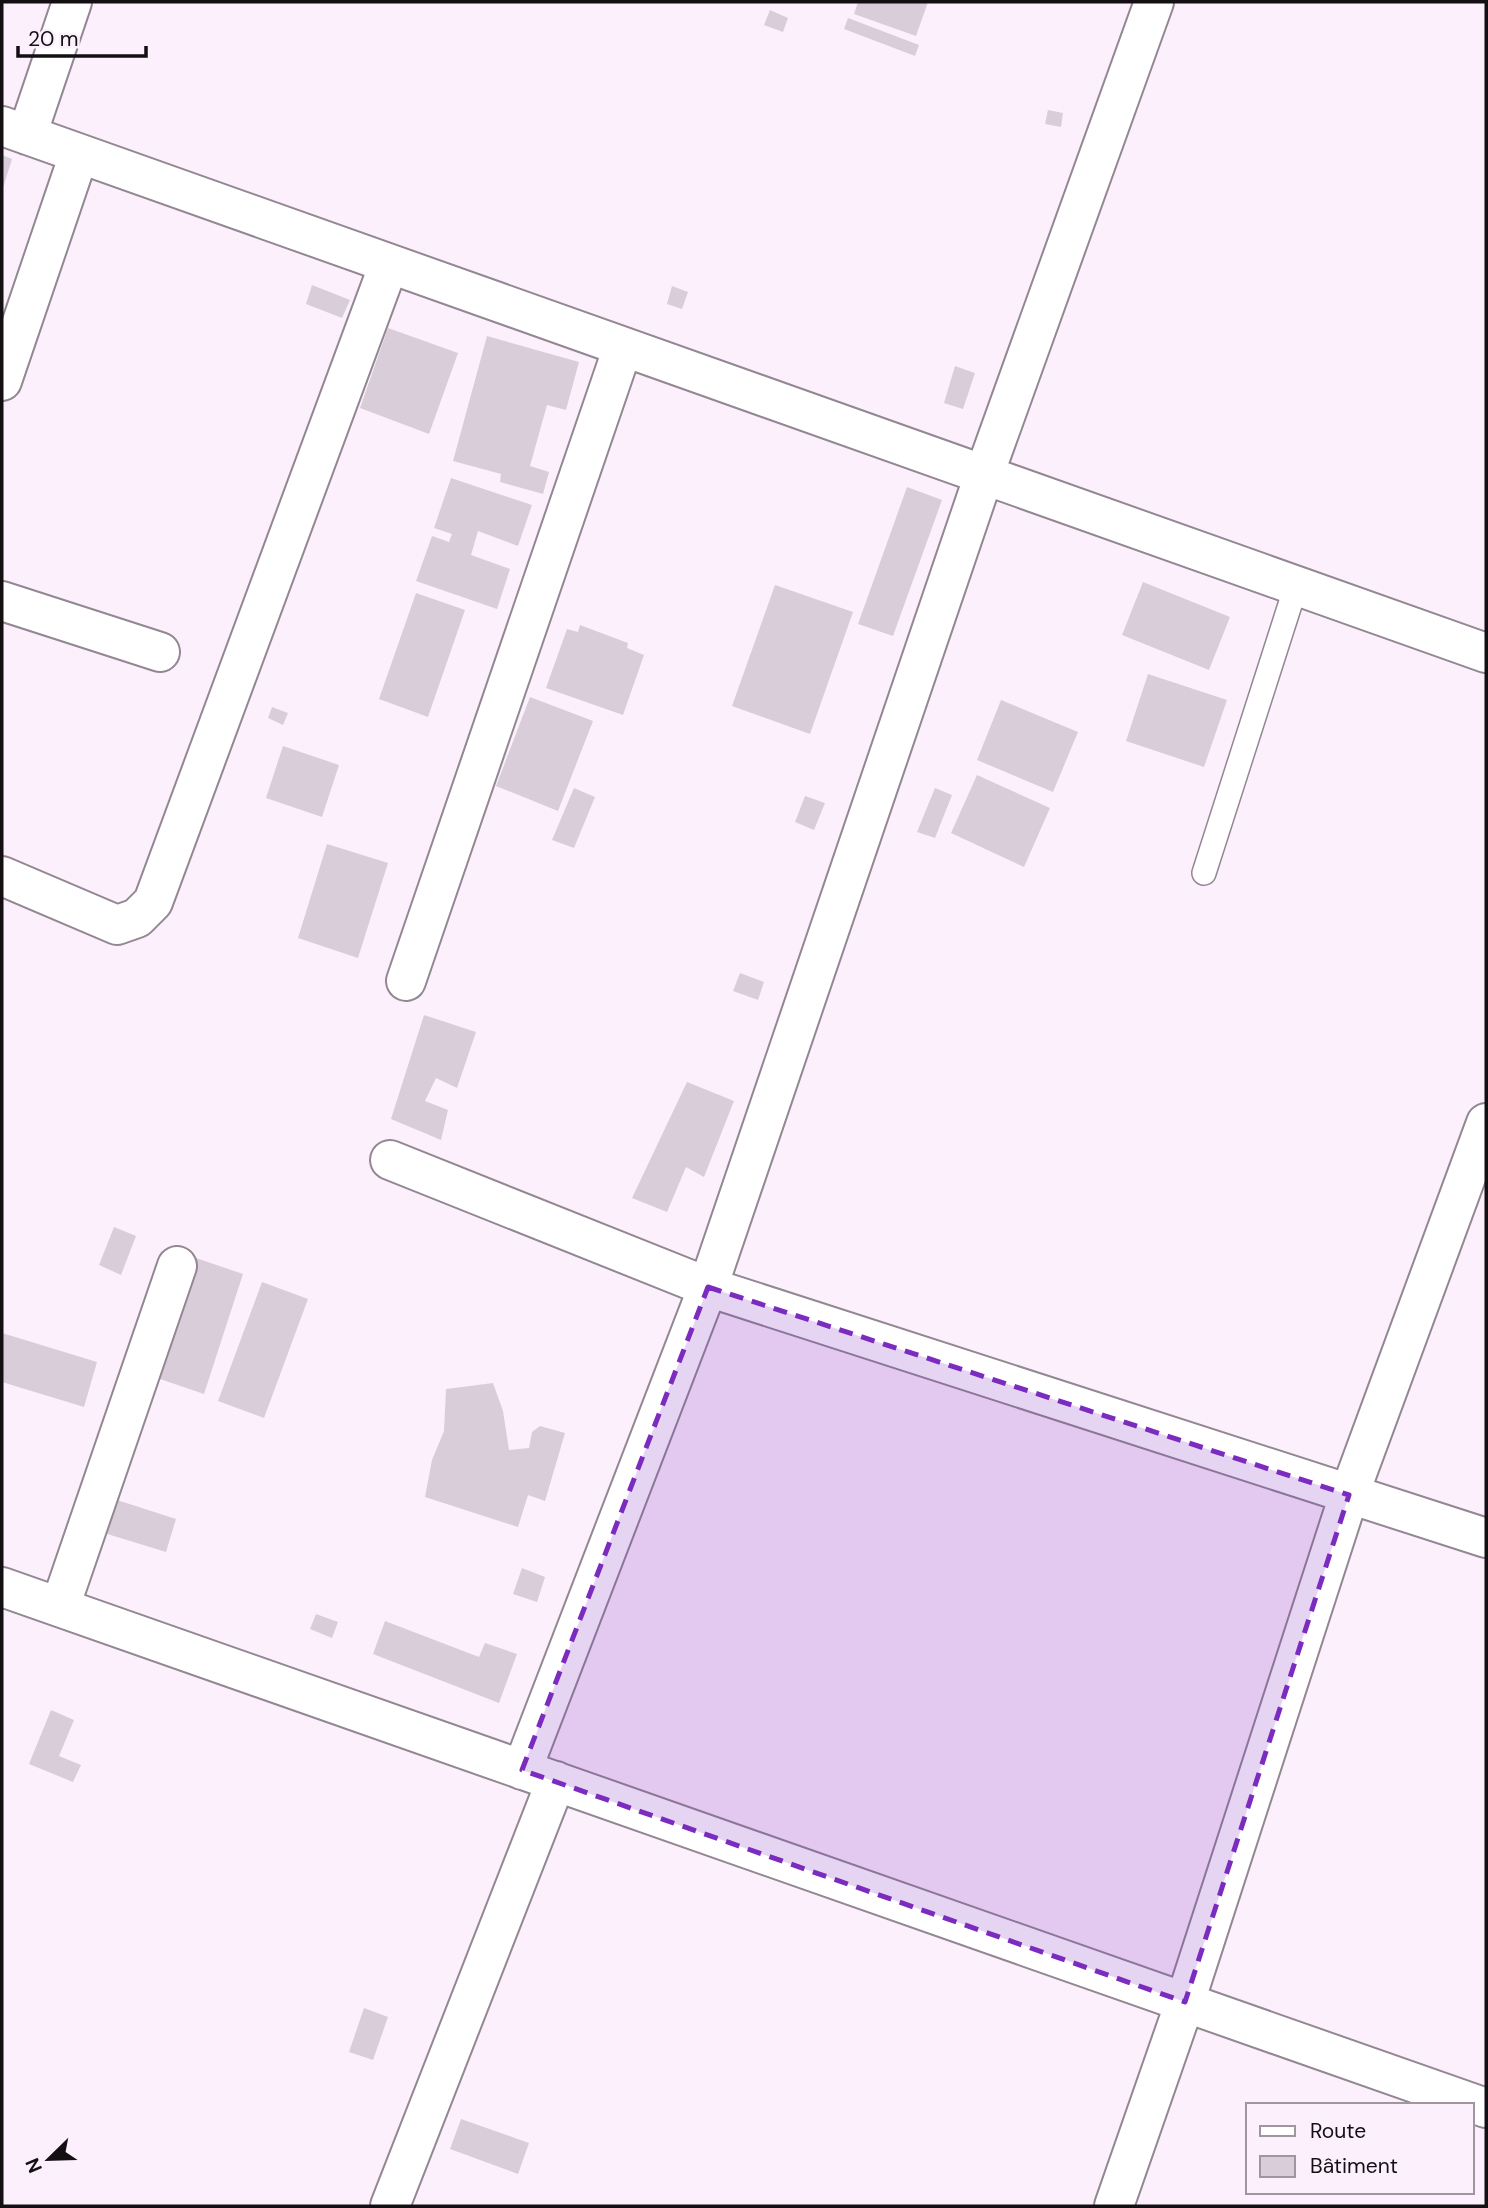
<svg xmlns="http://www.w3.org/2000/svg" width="1488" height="2208" font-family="'DM Sans',sans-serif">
	<rect width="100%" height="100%" fill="#fdf0fd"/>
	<path fill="#dacdda" d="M858 2H928L916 36 854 14Z
		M770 10 788 18 783 32 764 25Z
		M848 18 919 45 915 56 844 29Z
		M1048 110 1063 113 1061 127 1045 124Z
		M2 155 12 159 2 191Z
		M312 285 350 300 342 318 306 304Z
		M672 286 688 292 682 309 667 304Z
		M388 328 458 353 429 434 360 408Z
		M487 336 579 362 566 410 547 405 530 466 549 472 543 494 500 482 501 474 453 461Z
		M955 366 975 373 963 409 944 403Z
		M451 478 532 505 518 546 478 531 471 555 510 569 497 609 416 581 432 536 449 542 452 534 434 528Z
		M907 487 942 500 893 636 858 624Z
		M1143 582 1230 617 1209 670 1122 635Z
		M775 585 853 612 810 734 732 706Z
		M416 593 465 610 428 717 379 699Z
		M580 625 628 643 627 648 644 655 623 715 546 688 567 629 578 632Z
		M1148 674 1227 700 1204 767 1126 741Z
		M530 697 593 721 558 811 496 786Z
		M1001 700 1078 732 1053 792 977 760Z
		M272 707 288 713 283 725 268 718Z
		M283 746 339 765 322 817 266 798Z
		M977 775 1050 808 1024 867 951 833Z
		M574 788 595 797 574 848 552 840Z
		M935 788 952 795 935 838 917 832Z
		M805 796 825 803 814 830 795 822Z
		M327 844 388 863 358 958 298 938Z
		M740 973 764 982 758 1000 733 991Z
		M424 1015 476 1032 457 1088 436 1078 425 1101 448 1110 441 1140 391 1119Z
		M687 1082 734 1101 704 1177 686 1167 667 1212 632 1198Z
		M114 1227 136 1236 121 1275 99 1265Z
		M196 1258 243 1274 204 1394 157 1378Z
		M262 1282 308 1299 264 1418 218 1401Z
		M2 1333 97 1362 84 1407 2 1382Z
		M493 1383 503 1411 509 1450 529 1448 532 1432 540 1426 565 1433 545 1501 528 1495 518 1527 425 1497 432 1460 444 1431 446 1389Z
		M114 1499 176 1519 166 1552 104 1533Z
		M522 1568 545 1577 537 1602 513 1594Z
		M316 1614 338 1622 332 1638 310 1629Z
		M385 1621 479 1657 485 1643 517 1654 499 1703 373 1654Z
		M51 1710 74 1720 59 1756 81 1765 73 1782 29 1764Z
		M364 2008 388 2017 373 2060 349 2052Z
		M461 2119 529 2143 518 2174 450 2149Z"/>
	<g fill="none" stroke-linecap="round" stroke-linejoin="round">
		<g stroke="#928792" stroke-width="26">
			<path id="service" d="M1204 873 1296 586"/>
		</g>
		<g stroke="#928792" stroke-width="42">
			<path id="minor" d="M2 126 1486 653
				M27 135 72 2
				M2 381 79 154
				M2 601 160 652
				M2 876 117 925 137 918 153 902 389 264
				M406 981 623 347
				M390 1160 708 1287 1486 1538
				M2 1587 1486 2108
				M60 1607 177 1266
				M522 1770 708 1287 984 475 1154 2
				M390 2206 556 1781
				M1114 2206 1185 2002 1349 1495 1486 1123"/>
		</g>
		<use href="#service" stroke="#fff" stroke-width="23"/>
		<use href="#minor" stroke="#fff" stroke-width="38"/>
	</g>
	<path fill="#7b2cbf" fill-opacity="0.2" stroke="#7b2cbf" stroke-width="5" stroke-dasharray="14 9" stroke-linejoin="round" d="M708 1287 1349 1495 1185 2002 522 1770Z"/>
	<rect width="1488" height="2208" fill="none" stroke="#130f13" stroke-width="7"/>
	<rect x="1246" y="2103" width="228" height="91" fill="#fdf0fd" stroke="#9f969f" stroke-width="2"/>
	<rect x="1260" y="2126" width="35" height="10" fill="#ffffff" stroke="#9f969f" stroke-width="2"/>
	<text x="1310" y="2138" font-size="21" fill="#130f13">Route</text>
	<rect x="1260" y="2156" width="35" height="21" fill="#dacdda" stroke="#9f969f" stroke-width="2"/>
	<text x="1310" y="2173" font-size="21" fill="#130f13">Bâtiment</text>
	<g transform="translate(49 2159) rotate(247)" stroke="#fdf0fd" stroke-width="5" paint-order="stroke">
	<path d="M0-5L12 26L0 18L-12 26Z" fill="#130f13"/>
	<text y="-10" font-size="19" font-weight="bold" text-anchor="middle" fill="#130f13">N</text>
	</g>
	<path d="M18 46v10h128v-10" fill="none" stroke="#130f13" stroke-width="3.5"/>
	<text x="28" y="46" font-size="21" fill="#130f13" stroke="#fdf0fd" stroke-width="5" paint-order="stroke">20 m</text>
</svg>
